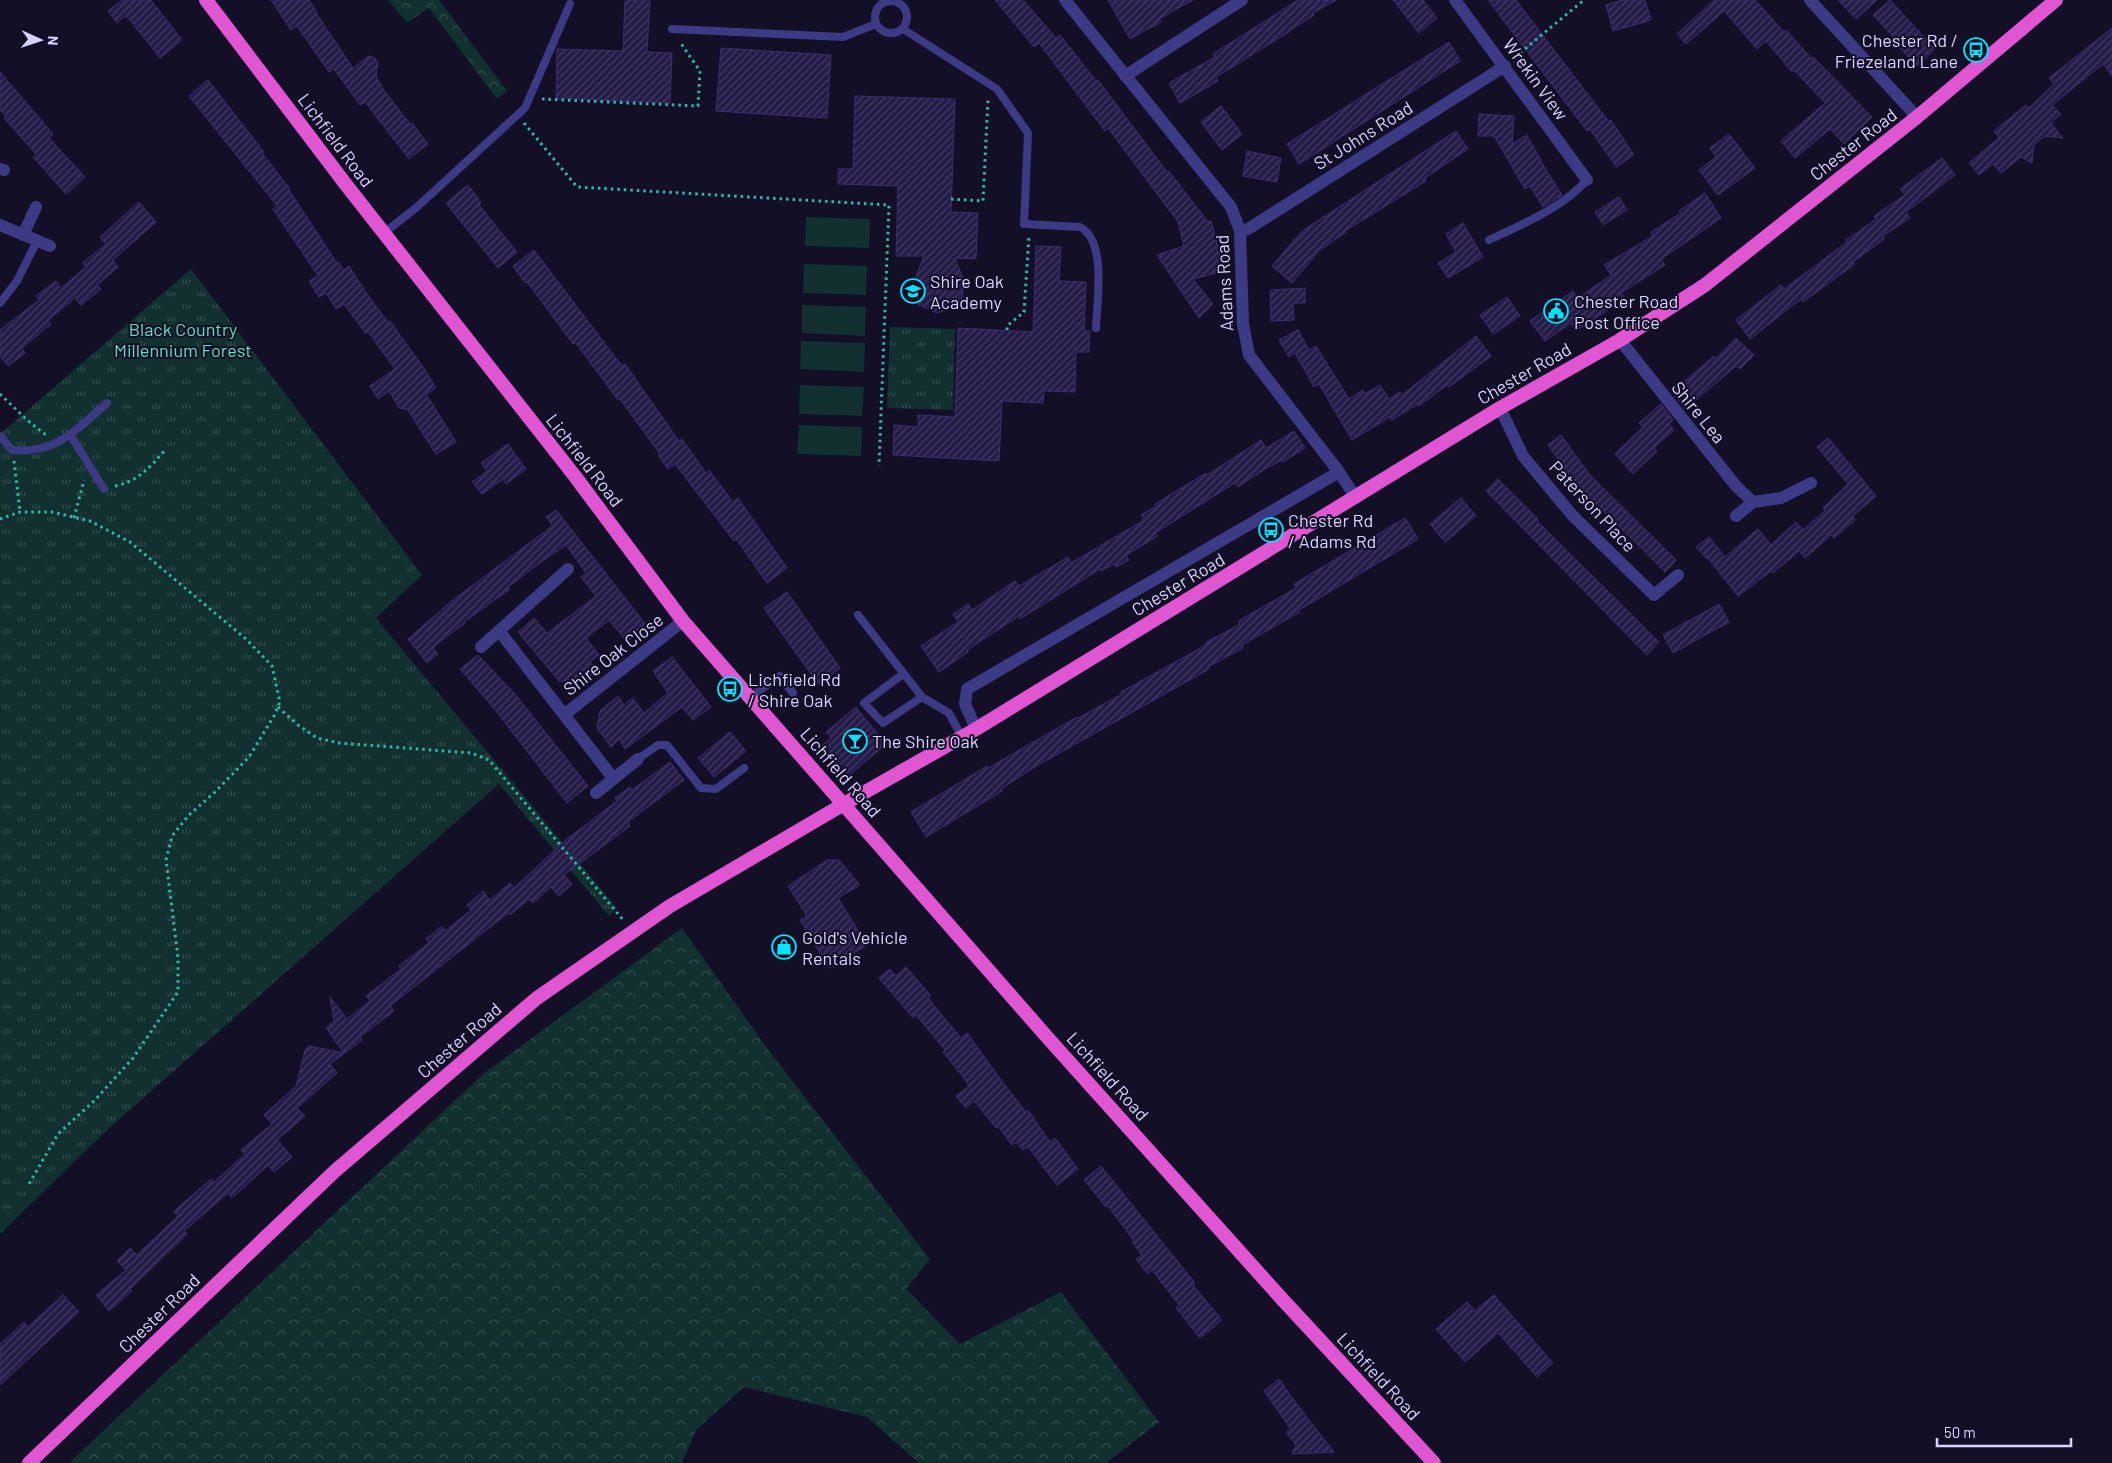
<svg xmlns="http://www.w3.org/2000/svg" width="2112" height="1463" font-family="Barlow,sans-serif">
	<defs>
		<pattern id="forest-crowns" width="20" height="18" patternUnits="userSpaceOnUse" patternTransform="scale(1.25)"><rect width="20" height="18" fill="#12302f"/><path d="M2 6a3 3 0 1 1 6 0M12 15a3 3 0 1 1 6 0" fill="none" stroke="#344d4e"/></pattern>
		<pattern id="park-tufts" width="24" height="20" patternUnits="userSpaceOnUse" patternTransform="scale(1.25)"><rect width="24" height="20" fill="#12302f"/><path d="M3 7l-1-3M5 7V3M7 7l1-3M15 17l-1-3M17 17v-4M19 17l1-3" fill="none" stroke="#344d4e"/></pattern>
		<pattern id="building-hatch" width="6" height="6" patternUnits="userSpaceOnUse" patternTransform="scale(1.25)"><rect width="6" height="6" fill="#241b47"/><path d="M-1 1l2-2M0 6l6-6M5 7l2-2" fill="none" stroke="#433b63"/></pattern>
	</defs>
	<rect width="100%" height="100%" fill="#130f26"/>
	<path fill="url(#forest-crowns)" d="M388 0H439L507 91 497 99 429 8 407 23Z
		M682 928 767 1048 930 1259 906 1289 960 1344 1061 1292 1159 1422 1106 1463H919L867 1417 744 1387 696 1430 682 1463H69L483 1074Z"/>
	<path fill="url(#park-tufts)" d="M191 269 422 575 376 618 617 908 609 916 499 784 106 1131 0 1234V434Z
		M890 327 955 329 953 410 887 408Z"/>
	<path fill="#12302f" d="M806 217 870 219 869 248 805 246Z
		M804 264 867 266 866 295 803 293Z
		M802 305 866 307 865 336 802 333Z
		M801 341 865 343 864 372 800 369Z
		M800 385 864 387 862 416 799 414Z
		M799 425 862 427 861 456 797 454Z"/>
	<path fill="url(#building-hatch)" stroke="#3b2d73" d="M122 0H151L182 40 160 58 129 19 125 16 117 23 108 11Z
		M271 0H309L317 12 316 13 353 68 369 56 375 58 378 63 376 76 383 89 410 124 412 123 428 144 409 159 365 102 360 105 334 69 329 72 297 26 291 30Z
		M625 0H650L647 52 672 53 670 103 556 98 557 49 623 51Z
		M995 0H1023L1056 38 1060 35 1096 81 1098 80 1167 172 1169 171 1208 222 1211 221 1224 271 1193 279 1213 304 1199 318 1157 255 1184 246 1178 222 1108 128 1105 131 1039 43 1034 47Z
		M1108 0H1193L1159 19 1161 22 1130 39Z
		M1298 0H1336L1313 13 1314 15 1289 31V32L1216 77 1218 81 1180 103 1169 83 1215 57 1213 54Z
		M1393 0H1423L1437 18 1419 33Z
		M1488 0H1516L1609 122 1611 120 1634 155 1616 167 1590 129 1587 131Z
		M1623 0H1645L1651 20 1613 31 1606 5Z
		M1714 0H1755L1784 32 1786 30 1812 59 1813 57 1872 117 1844 144 1830 129 1795 158 1781 141 1825 103 1794 70 1792 72 1766 41 1757 49 1724 11 1686 44 1677 34Z
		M1838 0H1877L1856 19Z
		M1890 0 1935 49 1917 66 1896 44 1898 42 1873 15Z
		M2112 28V76L2103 64 2052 105 2061 114 2051 123 2063 138 2045 136 2034 145 2032 163 2021 157 2001 173 1993 164 1979 175 1969 163 1999 138 1994 131 2026 105 2029 108 2054 84 2049 78Z
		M1449 42 1460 61 1299 164 1287 144Z
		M721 48 831 55 827 118 716 111Z
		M0 72 53 134 49 138 85 177 66 194 33 157 36 154 4 118 6 116 0 110Z
		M208 80 264 152 262 153 290 189 289 190 337 263 338 262 344 270 349 266 367 294 388 322 390 321 423 367 436 388 426 394 456 442 436 454 407 409 399 408 389 391 378 399 370 386 395 369 368 332 366 334 344 304 336 309 326 293 319 297 309 281 318 276 273 209 277 206 189 96Z
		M855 96 955 99 951 212 978 213 976 259 955 258 964 281 962 297 957 306 937 313 919 305 912 287 924 256H896L898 186 838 184V169H853Z
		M1221 106 1242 134 1222 150 1201 122Z
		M1479 114 1514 116 1512 144 1527 135 1541 160H1540L1562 195 1543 207 1530 186 1525 189 1494 136H1478Z
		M1456 131 1468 149 1425 178 1426 181 1345 231 1346 232 1319 251 1292 283 1272 266 1302 231Z
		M1729 134 1755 168 1718 195 1699 170 1716 157 1710 148Z
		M1247 151 1281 158 1277 182 1243 176Z
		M1942 158 1955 175 1906 212 1910 218 1883 236 1884 239 1853 262 1855 264 1803 302 1801 299 1750 339 1736 320 1781 285 1784 289 1847 242 1846 240 1876 219 1874 216 1905 195 1900 189Z
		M468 185 481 202 479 205 517 252 498 268 446 203Z
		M1705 193 1721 218 1661 259 1665 265 1621 293 1625 298 1608 310 1576 331 1571 323 1545 341 1530 321 1573 291 1578 298 1611 275 1604 265 1653 236 1651 232 1681 213 1679 211Z
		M1619 197 1627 210 1603 225 1595 212Z
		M139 202 156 222 113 260 118 267 97 285 101 289 81 305 75 298 48 320 51 324 22 348 25 353 8 366 0 356V330L39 300 36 296 56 281 61 288 86 267 82 263 106 244 100 237Z
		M1463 223 1483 257 1448 278 1438 263 1456 252 1446 234Z
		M1036 246 1061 247 1059 281 1086 282 1084 331H1090L1089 352H1076L1075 392 1044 391 1043 403 1002 401 999 461 893 455 894 425 918 427V415L955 417 958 328 1033 332Z
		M534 250 622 366 625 364 679 441 682 439 706 473 709 470 733 502 738 498 787 568 767 583 736 539 734 541 675 464 668 469 658 455 660 454 620 399 618 400 575 342 573 344 527 282 525 283 513 266Z
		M1305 288V303H1293L1294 320 1271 321 1270 290Z
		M1507 297 1520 316 1493 334 1480 315Z
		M1298 330 1309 350 1316 346 1349 399 1363 390 1365 394 1380 385 1389 399 1400 392 1402 395 1476 336 1491 356 1449 387 1447 385 1419 406 1418 404 1392 420 1390 417 1352 440 1319 384 1314 387 1295 353 1289 357 1279 340Z
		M1736 338 1754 355 1740 369 1736 366 1685 409 1672 392 1714 356 1716 358Z
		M1661 404 1673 420 1669 424 1674 430 1654 448 1657 451 1633 474 1615 454 1643 427 1639 423Z
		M1294 431 1305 448 1283 462 1282 460 1265 469 1238 487 1235 483 1155 533 1158 536 1126 555 1129 560 1116 567 1114 564 1101 571 1100 569 1020 619 1019 616 967 650 968 652 939 672 921 646 958 622 953 614 968 604 972 610 1015 581 1019 586 1068 557 1071 563 1144 520 1141 515 1156 506 1155 504 1206 473 1207 475 1261 440 1266 448Z
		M1561 435 1589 474 1676 560 1665 572 1574 482 1548 445Z
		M1828 438 1876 496 1853 516 1855 520 1834 538 1831 535 1805 558 1799 551 1773 573 1771 571 1738 596 1708 558 1707 559 1696 547 1709 537 1725 557 1758 529 1771 545 1796 522 1803 530 1825 511 1823 508 1848 484 1817 447Z
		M508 444 526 469 506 484 503 479 482 494 472 482 487 471 481 463Z
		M1498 479 1538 519 1537 521 1659 642 1647 655 1486 491Z
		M1461 498 1476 516 1445 542 1430 524Z
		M556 510 647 626 627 642 609 620 586 638 599 655 590 662 595 668 577 682 559 681 518 632 534 618 547 633 596 596 581 577 586 573 566 545 541 562 508 587 510 589 464 622 465 623 442 640 433 648 438 654 427 663 408 639 454 599 547 530 552 525 546 517Z
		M1405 518 1418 539 1299 610 1300 612 1242 645 1243 648 1208 667 1209 669 1033 768 1001 789 1002 791 926 837 911 812 987 766 988 768 1077 717 1078 718 1122 694 1121 692 1206 645 1205 643 1240 624 1238 621 1296 588 1294 584Z
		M787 592 840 668 818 684 764 608Z
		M1719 604 1729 622 1673 653 1663 635Z
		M478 655 515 694 588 786 567 803 496 711 460 669Z
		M672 657 711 707 693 720 682 707 625 749 619 739 611 747 597 728 600 711 618 696 624 705 633 698 644 713 668 693 653 671Z
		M856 707 886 744 846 778 820 747 831 738 826 732Z
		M730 732 746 751 714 777 698 758Z
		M670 762 684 780 628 822 630 826 564 875 572 884 559 896 551 887 533 903 529 899 510 915 508 913 390 1006 394 1011 360 1037 362 1040 330 1064 337 1073 297 1108 305 1116 277 1140 292 1157 274 1172 268 1165 232 1198 228 1193 184 1231 187 1234 130 1289 132 1291 109 1311 96 1295 126 1270 117 1261 130 1248 137 1255 178 1216 174 1211 211 1179 214 1182 245 1154 241 1150 272 1124 264 1115 296 1086 305 1050 309 1046 344 1053 326 1028 334 1021 330 997 347 1019 370 1001 366 996 401 969 399 966 429 943 426 939 442 926 445 931 471 910 467 905 483 891 490 900 510 883 514 888 567 839 617 801 615 798 630 787 632 790Z
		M827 860H839L860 885 838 898 867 945 829 968 800 920 807 916 788 886Z
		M906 967 931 996 928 998 961 1038 967 1033 1001 1080 1026 1112 1028 1110 1050 1142 1055 1138 1078 1169 1057 1185 1028 1147 1023 1150 1017 1142 1012 1145 998 1126 996 1128 974 1101 966 1108 956 1096 969 1086 963 1077 943 1052 945 1050 916 1015 913 1018 879 978 890 969 896 976Z
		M1101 1166 1175 1258 1195 1283 1193 1285 1222 1320 1200 1338 1176 1308 1179 1305 1152 1270 1148 1274 1136 1259 1142 1255 1132 1242 1134 1241 1108 1206 1106 1207 1084 1180Z
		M63 1295 79 1312 0 1385V1344L24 1322 28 1327Z
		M1494 1295 1553 1363 1537 1377 1498 1333 1465 1362 1436 1329 1467 1302 1475 1311Z
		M1279 1379 1296 1403 1334 1452 1292 1454 1296 1445 1286 1432 1290 1428 1264 1391Z"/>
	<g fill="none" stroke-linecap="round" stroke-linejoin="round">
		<path stroke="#2fb8b0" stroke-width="3" stroke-dasharray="2.5 4" stroke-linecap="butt" d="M1515 57 1584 0
			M542 99 698 106 700 71 680 42
			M524 123 577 187 889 205 879 466
			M951 199 983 201 988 99
			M1007 330V326L1024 312 1029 235
			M0 394 27 420 46 435
			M14 461 20 512
			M115 486C139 481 151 466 166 449
			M74 518 84 480
			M0 519 20 512H52L90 521 130 542 246 639 272 666 280 702 274 716 249 757 215 792 189 815 172 836 166 860 178 958V992L133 1058 95 1100 58 1134 29 1184
			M278 707 298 725 317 738 339 743 472 753 489 760 624 921"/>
		<path stroke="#3d3a85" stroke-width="8" d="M875 17a16 16 0 1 1 32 0a16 16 0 1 1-32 0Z
			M672 29 843 37 876 24
			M903 29 997 89 1028 133 1024 224 1080 227C1107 241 1097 301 1096 328
			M384 233 417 207 525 108 570 4
			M1489 240C1523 224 1562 208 1587 180
			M0 303 17 281 37 241
			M0 436 12 450C57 454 76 430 107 403
			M71 436 104 489
			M858 615 922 697 949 713 962 737
			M903 674 864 703 883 723 922 697
			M750 697 780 676 793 693
			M638 759 658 745H667L701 788 716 789 744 768"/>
		<path stroke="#3d3a85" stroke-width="12" d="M1065 0 1231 207 1240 231 1243 324 1249 355 1339 472 1356 498
			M1455 0 1587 180
			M1810 0 1917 117
			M1125 76 1242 0
			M0 169 4 170
			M0 225 50 246
			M1240 231 1248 229 1505 66
			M23 235 36 207
			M1620 340 1736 486 1753 502
			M1500 408 1523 456 1573 516 1654 595 1678 575
			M1736 516 1753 502 1781 498 1811 483
			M500 632 613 778
			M481 647 568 569
			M564 715 683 621
			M976 729 965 704 967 689 1339 472
			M596 793 638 759"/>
		<path stroke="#e055d1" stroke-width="14" d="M206 0 347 186 574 475 683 621 1047 1037 1282 1299 1434 1463
			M29 1463 335 1171 537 998 670 906 844 804 976 729 1500 408 1620 340 1705 285 1917 117 2056 0"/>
	</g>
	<defs>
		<g id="bus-ring" transform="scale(1.25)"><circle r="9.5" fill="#130f26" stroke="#00e5ff" stroke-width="1.5"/><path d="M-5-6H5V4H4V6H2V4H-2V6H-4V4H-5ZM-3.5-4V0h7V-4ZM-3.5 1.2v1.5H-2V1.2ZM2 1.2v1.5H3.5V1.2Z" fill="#00e5ff"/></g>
		<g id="school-ring" transform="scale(1.25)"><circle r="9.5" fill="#130f26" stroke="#00e5ff" stroke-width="1.5"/><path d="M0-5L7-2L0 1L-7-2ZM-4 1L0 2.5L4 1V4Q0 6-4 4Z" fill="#00e5ff"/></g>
		<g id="civic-ring" transform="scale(1.25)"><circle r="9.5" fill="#130f26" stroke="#00e5ff" stroke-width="1.5"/><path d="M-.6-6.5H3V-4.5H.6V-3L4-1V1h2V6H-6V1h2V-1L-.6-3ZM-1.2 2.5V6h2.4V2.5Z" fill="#00e5ff"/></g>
		<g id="bar-ring" transform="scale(1.25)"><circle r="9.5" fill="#130f26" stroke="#00e5ff" stroke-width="1.5"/><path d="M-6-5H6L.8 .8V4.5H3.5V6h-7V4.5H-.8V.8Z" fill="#00e5ff"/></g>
		<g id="shop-ring" transform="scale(1.25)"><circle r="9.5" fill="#130f26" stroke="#00e5ff" stroke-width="1.5"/><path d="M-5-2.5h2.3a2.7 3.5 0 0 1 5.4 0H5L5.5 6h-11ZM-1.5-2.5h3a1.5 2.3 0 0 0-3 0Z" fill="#00e5ff"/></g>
	</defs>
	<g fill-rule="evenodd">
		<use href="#bus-ring" x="1976" y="50"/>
		<use href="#school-ring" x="913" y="291"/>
		<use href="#civic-ring" x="1556" y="311"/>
		<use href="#bus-ring" x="1271" y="530"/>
		<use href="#bus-ring" x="730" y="689"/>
		<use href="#bar-ring" x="855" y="741"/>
		<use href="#shop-ring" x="784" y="947"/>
	</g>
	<g text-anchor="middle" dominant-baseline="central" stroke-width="4" stroke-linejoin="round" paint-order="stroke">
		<g font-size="18" fill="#d9d4ff" stroke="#130f26" text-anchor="start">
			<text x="1958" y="40" text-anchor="end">Chester Rd /<tspan x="1958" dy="21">Friezeland Lane</tspan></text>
			<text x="930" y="281">Shire Oak<tspan x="930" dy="21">Academy</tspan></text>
			<text x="1574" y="301">Chester Road<tspan x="1574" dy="21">Post Office</tspan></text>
			<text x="1288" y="520">Chester Rd<tspan x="1288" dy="21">/ Adams Rd</tspan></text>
			<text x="748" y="679">Lichfield Rd<tspan x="748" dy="21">/ Shire Oak</tspan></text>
			<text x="872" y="741">The Shire Oak</text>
			<text x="802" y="937">Gold's Vehicle<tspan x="802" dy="21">Rentals</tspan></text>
		</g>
		<g font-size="18" fill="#d9d4ff" stroke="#130f26">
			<text transform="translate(1536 79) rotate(54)">Wrekin View</text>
			<text transform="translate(1363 135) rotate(-32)">St Johns Road</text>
			<text transform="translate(336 140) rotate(53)">Lichfield Road</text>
			<text transform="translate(1853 144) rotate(-38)">Chester Road</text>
			<text transform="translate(1224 283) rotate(-93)">Adams Road</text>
			<text transform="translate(1524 373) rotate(-30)">Chester Road</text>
			<text transform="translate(1699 412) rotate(51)">Shire Lea</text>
			<text transform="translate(585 460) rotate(52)">Lichfield Road</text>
			<text transform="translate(1593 506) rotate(47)">Paterson Place</text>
			<text transform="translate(1178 584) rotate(-31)">Chester Road</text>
			<text transform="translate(613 654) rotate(-38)">Shire Oak Close</text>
			<text transform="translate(841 772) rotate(49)">Lichfield Road</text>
			<text transform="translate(459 1040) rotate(-41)">Chester Road</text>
			<text transform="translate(1108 1076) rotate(48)">Lichfield Road</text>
			<text transform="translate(159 1313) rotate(-44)">Chester Road</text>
			<text transform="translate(1379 1376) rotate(47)">Lichfield Road</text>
		</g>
		<g font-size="18" fill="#5fe0c0" stroke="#130f26">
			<text x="183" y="329">Black Country<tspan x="183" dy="21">Millennium Forest</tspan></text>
		</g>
	</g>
	<g transform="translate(40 40) rotate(93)" stroke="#130f26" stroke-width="4" paint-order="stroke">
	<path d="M0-4L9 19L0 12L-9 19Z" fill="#d9d4ff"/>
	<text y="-8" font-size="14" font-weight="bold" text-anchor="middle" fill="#d9d4ff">N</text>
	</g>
	<path d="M1937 1438v8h134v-8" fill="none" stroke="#d9d4ff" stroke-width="2.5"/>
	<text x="1944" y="1438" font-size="15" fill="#d9d4ff" stroke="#130f26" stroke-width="4" paint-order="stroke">50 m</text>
</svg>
